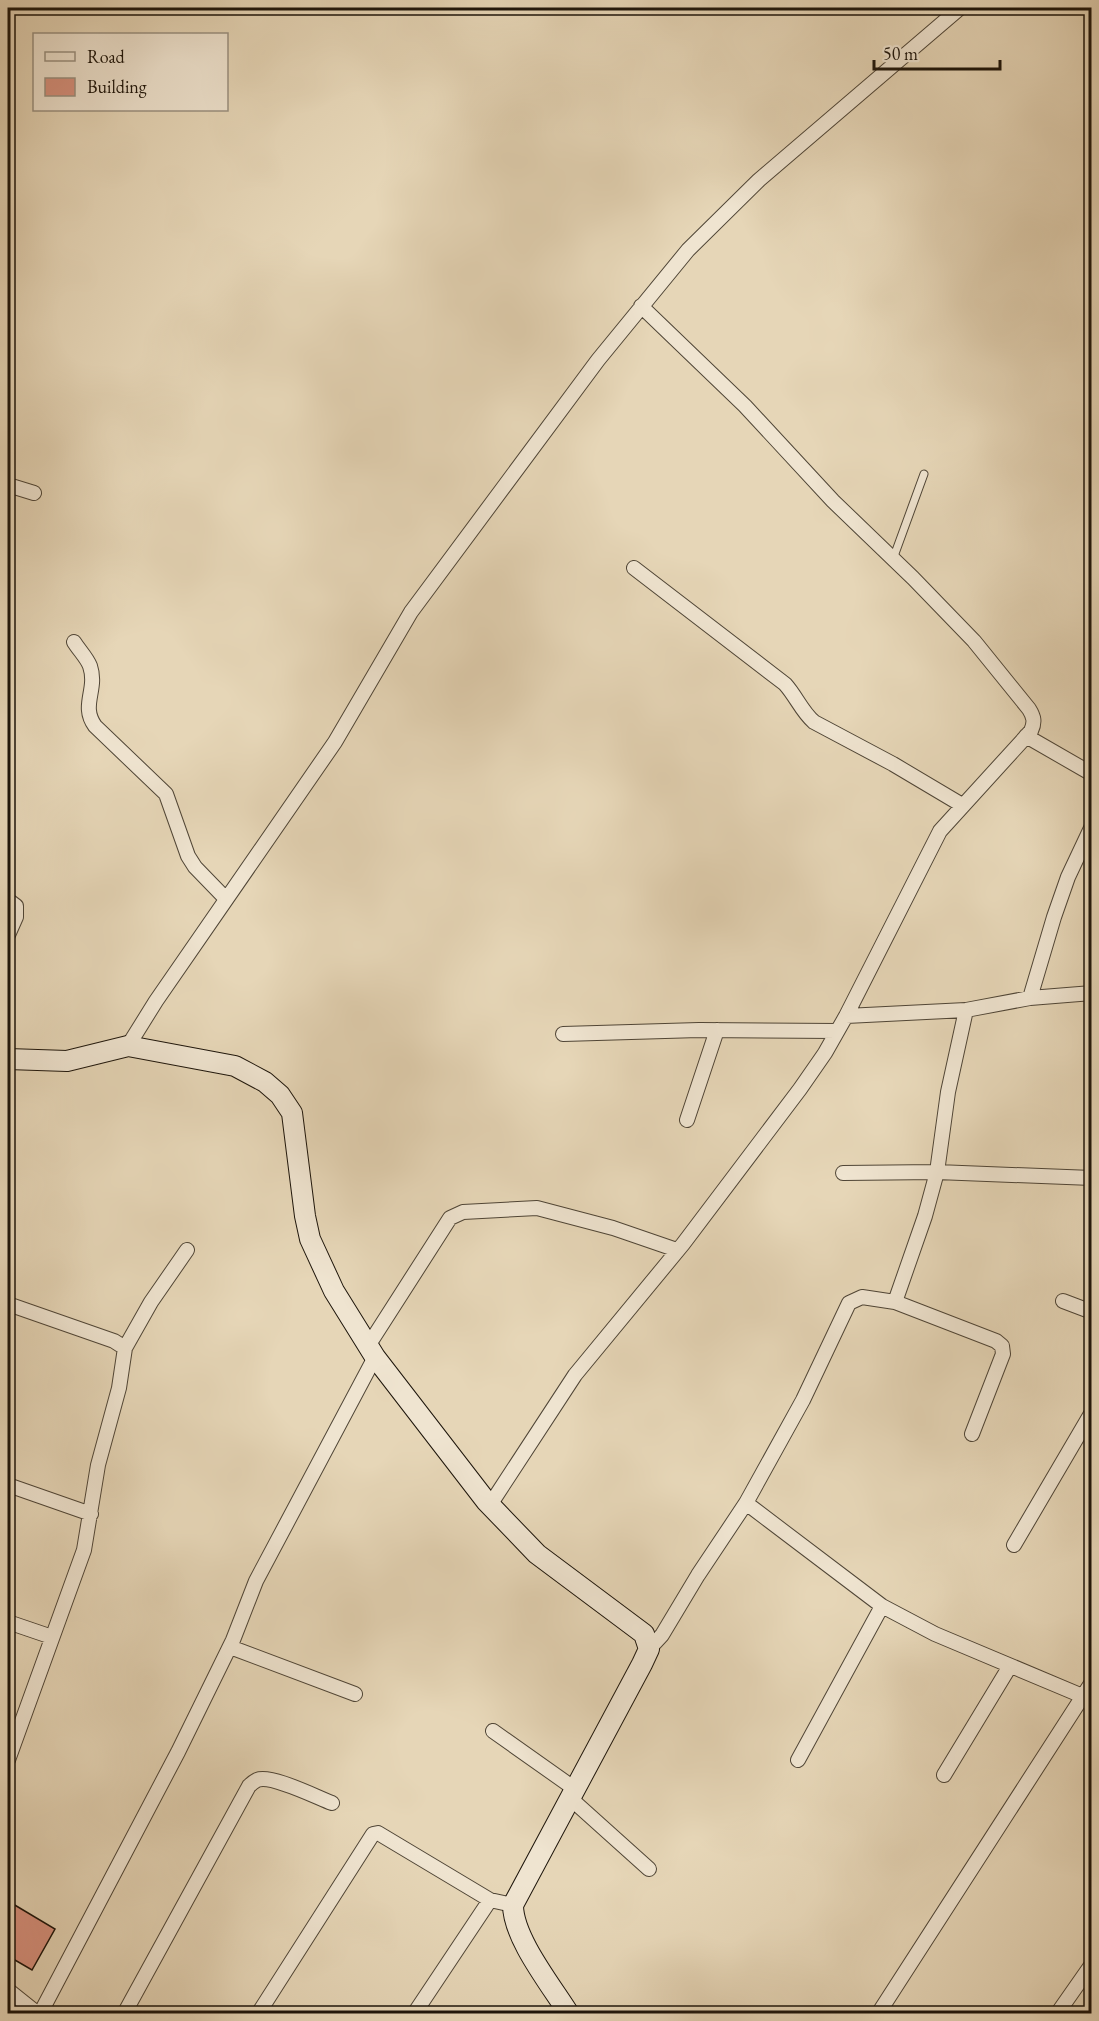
<svg xmlns="http://www.w3.org/2000/svg" width="1099" height="2021" font-family="'EB Garamond',serif">
	<rect width="100%" height="100%" fill="#e6d6b7"/>
	<filter id="stains"><feTurbulence type="fractalNoise" baseFrequency=".00333" numOctaves="4"/><feColorMatrix values="0 0 0 0 .2 0 0 0 0 .09 0 0 0 0 .02 0 0 0 .5 -.17"/></filter>
	<radialGradient id="worn" r=".72"><stop offset=".6" stop-color="#630" stop-opacity="0"/><stop offset="1" stop-color="#630" stop-opacity=".3"/></radialGradient>
	<path fill="#d8927f" stroke="#1d150b" stroke-width="1.5" d="M8 1901 55 1929 32 1970 8 1956Z"/>
	<g fill="none" stroke-linecap="round" stroke-linejoin="round">
		<g stroke="#4f4536" stroke-width="9">
			<path id="lane" d="M893 559 924 474"/>
		</g>
		<g stroke="#4f4536" stroke-width="16">
			<path id="street" d="M8 485 34 493
				M634 568 785 684C796 696 802 712 814 722L893 764 962 805
				M74 642C79 650 87 658 90 666 98 690 80 705 95 726L166 794 188 856 195 867 226 899
				M1026 736 1092 774
				M8 900 16 906V917L8 935
				M1030 998 1054 917 1068 877 1092 826
				M846 1016 966 1010 1030 998 1092 993
				M563 1034 699 1030 837 1031
				M128 1046 156 1001 335 742 411 612 598 360 688 250 759 180 960 8
				M687 1120 717 1030
				M843 1173 937 1172 1092 1178
				M1063 1301 1092 1312
				M895 1302 925 1216 937 1172 948 1092 966 1010
				M8 1304 114 1341 125 1348 119 1388 98 1465 84 1550 8 1760
				M368 1346 450 1218 463 1212 537 1208 613 1228 677 1250
				M125 1348 151 1302 187 1250
				M8 1485 91 1514
				M746 1503 882 1606 935 1634 1092 1700
				M490 1505 575 1375 683 1244 800 1089 825 1053 846 1016 940 831 1031 731C1035 722 1034 717 1029 709L974 641 913 578 833 501 745 406 641 306
				M1014 1545 1092 1412
				M8 1622 52 1637
				M230 1647 355 1694
				M649 1649 662 1635 698 1575 746 1503 803 1400 849 1303 862 1297 895 1302 996 1341 1002 1346 1003 1354 972 1434
				M493 1731 575 1789
				M798 1760 882 1606
				M944 1775 1010 1666
				M570 1798 649 1869
				M8 1990 38 2014
				M40 2014 178 1752 233 1640 256 1581 375 1357
				M124 2014 249 1786C250 1785 255 1781 257 1780 271 1774 316 1797 332 1803
				M258 2014 373 1834 378 1833 490 1900 513 1905
				M414 2014 490 1900
				M878 2014 1092 1682
				M1057 2014 1092 1964"/>
		</g>
		<g stroke="#1d150b" stroke-width="22">
			<path id="secondary" d="M8 1059 67 1061 128 1046 235 1066 265 1082 280 1095 292 1113 305 1216 310 1239 334 1291 375 1357 486 1501 537 1554 644 1634 649 1649 642 1664 513 1905C513 1938 551 1985 569 2014"/>
		</g>
		<use href="#lane" stroke="#efe4d0" stroke-width="7"/>
		<use href="#street" stroke="#efe4d0" stroke-width="14"/>
		<use href="#secondary" stroke="#efe4d0" stroke-width="20"/>
	</g>
	<rect width="1099" height="2021" fill="none" stroke="#e6d6b7" stroke-width="30"/>
	<rect x="9" y="9" width="1081" height="2003" fill="none" stroke="#1d150b" stroke-width="3"/>
	<rect x="15" y="15" width="1069" height="1991" fill="none" stroke="#1d150b" stroke-width="1.5"/>
	<rect x="33" y="33" width="195" height="78" fill="#efe4d0" stroke="#9b9181" stroke-width="1.5"/>
	<rect x="45" y="52" width="30" height="9" fill="#efe4d0" stroke="#9b9181" stroke-width="1.5"/>
	<text x="87" y="63" font-size="18" fill="#1d150b">Road</text>
	<rect x="45" y="78" width="30" height="18" fill="#d8927f" stroke="#9b9181" stroke-width="1.5"/>
	<text x="87" y="93" font-size="18" fill="#1d150b">Building</text>
	<path d="M874 60v9h126v-9" fill="none" stroke="#1d150b" stroke-width="3"/>
	<text x="883" y="60" font-size="18" fill="#1d150b" stroke="#efe4d0" stroke-width="4.5" paint-order="stroke">50 m</text>
	<rect width="100%" height="100%" filter="url(#stains)"/>
	<rect width="100%" height="100%" fill="url(#worn)"/>
</svg>
